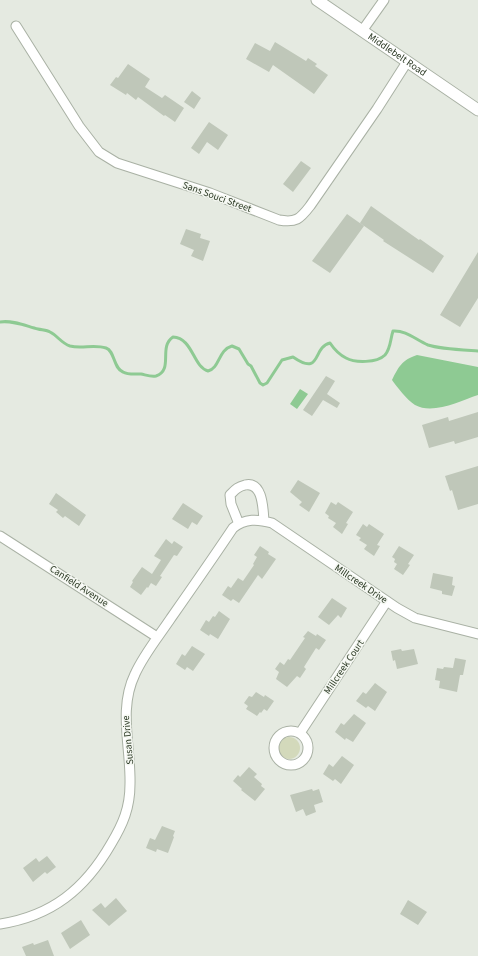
<svg xmlns="http://www.w3.org/2000/svg" width="478" height="956" font-family="'Source Sans 3',sans-serif">
	<rect width="100%" height="100%" fill="#e5eae1"/>
	<path fill="#d3d9bb" d="M278 748a11 11 0 1 1 22 0a11 11 0 1 1-22 0Z"/>
	<path fill="#8eca93" d="M417 355 478 367V395C460 401 433 415 415 405 406 399 398 388 392 380 399 366 402 360 417 355Z
		M300 389 308 394 297 409 290 404Z"/>
	<g fill="none" stroke-linecap="round" stroke-linejoin="round">
		<path stroke="#8eca93" stroke-width="3" d="M0 322C13 320 26 326 38 329 42 330 47 330 50 332 58 336 61 343 70 346 82 349 94 344 106 348 115 351 113 368 123 372 128 375 135 374 141 374 146 375 151 377 156 376 174 370 158 347 173 337 193 338 193 367 208 371 220 368 218 350 232 346L239 349 248 364 251 366 260 383 263 385 267 383 282 360 293 357C322 377 312 347 330 343 334 349 340 355 346 358 355 363 377 363 385 355 391 348 390 340 393 331 406 330 416 340 428 345 440 349 464 350 478 351"/>
	</g>
	<path fill="#bfc7b9" d="M275 42 306 61 308 58 317 64 315 66 328 75 314 94 273 65 269 72 246 59 255 43 270 51Z
		M128 64 150 79 145 87 162 98 165 95 184 108 175 122 165 115 164 116 138 97 136 100 127 93 126 95 110 85 116 77 118 78Z
		M192 91 201 98 194 109 184 102Z
		M209 122 228 135 218 150 207 142 199 154 191 148Z
		M301 161 311 168 293 192 283 184Z
		M371 206 419 240 420 239 444 256 433 273 383 241 384 240 360 223Z
		M347 214 364 226 330 273 312 261Z
		M186 229 201 234 200 238 210 241 203 261 191 256 194 250 180 244Z
		M478 252V298L460 327 440 315Z
		M326 376 335 381 327 394 340 403 337 408 323 400 312 416 303 410Z
		M478 412V437L455 444 454 441 429 448 422 425 448 417 449 421Z
		M478 466V504L458 510 452 490 450 491 445 476Z
		M298 480 320 493 309 512 299 505 302 502 290 492Z
		M56 493 86 515 79 526 65 516 63 518 56 512 58 510 49 504Z
		M331 502 336 505 338 502 353 512 346 523 348 524 342 534 333 527 336 523 328 518 329 516 325 513Z
		M183 503 203 516 197 525 192 522 188 529 172 519Z
		M363 524 367 527 369 524 384 534 377 545 380 546 374 556 364 549 367 545 359 540 361 538 356 535Z
		M166 539 172 544 174 541 183 547 177 556 174 555 160 576 162 577 156 586 151 583 148 588 147 587 141 595 130 587 133 582 132 581 142 567 152 574 161 560 154 556Z
		M260 546 269 552 268 554 276 559 262 579 258 575 239 603 233 599 231 601 222 595 228 586 231 588 238 578 243 581 254 565 253 564 257 557 254 555Z
		M399 546 414 555 408 564 410 565 403 575 394 569 397 564 394 562 395 559 392 557Z
		M433 573 453 577 452 585 455 586 452 596 442 594V591L430 588Z
		M332 598 347 608 341 618 338 615 329 625 318 617Z
		M219 611 230 619 218 639 210 634 209 636 200 630 206 620 209 622 213 616 215 617Z
		M308 631 316 636 317 634 326 640 319 650 316 648 304 667 306 669 300 678 297 676 287 687 276 679 279 672 275 669 280 662 284 665 288 659 290 660 305 638 303 637Z
		M192 646 205 654 193 671 187 667 185 670 176 664 182 654 185 656Z
		M401 649 402 651 414 649 418 664 397 669 395 660 393 661 391 651Z
		M455 658 466 660 463 675H460L457 692 439 688 440 681 435 680 437 668 443 669 444 667 453 668Z
		M375 683 387 692 375 711 368 706 366 708 356 701 363 692 366 694Z
		M256 692 264 697 265 695 274 701 267 711 264 709 261 713 260 712 257 716 246 709 248 706 244 703 249 696 252 697Z
		M354 714 366 723 353 742 346 738 345 740 335 732 341 723 344 725Z
		M342 756 354 765 341 784 335 779 333 781 323 774 329 764 333 767Z
		M249 767 257 774 254 777 262 784 261 786 265 789 255 801 241 790 242 789 233 781 238 775 240 777Z
		M312 789 313 791 319 789 323 802 314 805 316 812 306 816 303 809 296 812 290 795Z
		M162 826 175 831 173 836 174 837 168 853 157 849 156 852 146 848 150 838 155 840Z
		M47 856 56 867 47 874 45 872 33 882 23 868 36 858 39 862Z
		M116 898 127 911 109 926 92 910 101 903 105 908Z
		M408 900 427 912 418 925 400 914Z
		M81 920 90 935 70 949 61 933Z
		M48 940 54 956H26L22 947 33 943 34 945Z"/>
	<g fill="none" stroke-linecap="round" stroke-linejoin="round">
		<g stroke="#a9b1a4" stroke-width="11">
			<path id="minor" d="M16 26 79 126 99 152 117 163 210 193 279 220C296 223 300 219 310 206L377 109 407 62
				M362 31 384 0
				M239 524 231 504 230 495C235 490 237 487 245 485 263 481 263 509 264 521
				M0 536 157 637
				M274 748a17 17 0 1 1 34 0a17 17 0 1 1-34 0Z
				M300 733 387 601
				M0 924C52 916 85 889 111 844 123 824 130 808 130 784 131 747 118 709 135 674 144 654 159 636 171 618 192 588 213 558 233 528 245 518 258 519 272 523L397 608 415 618 478 634"/>
		</g>
		<g stroke="#a9b1a4" stroke-width="13">
			<g id="tertiary">
				<path id="s1" d="M317 0 478 110"/>
			</g>
		</g>
		<use href="#minor" stroke="#fff" stroke-width="9"/>
		<use href="#tertiary" stroke="#fff" stroke-width="11"/>
	</g>
	<g text-anchor="middle" dominant-baseline="central" stroke-width="3" stroke-linejoin="round" paint-order="stroke">
		<g font-size="10" fill="#2a3823" stroke="#f4f7f1">
			<text stroke="none"><textPath href="#s1" startOffset="97">Middlebelt Road</textPath></text>
			<text transform="translate(217 197) rotate(20)">Sans Souci Street</text>
			<text transform="translate(361 584) rotate(34)">Millcreek Drive</text>
			<text transform="translate(79 586) rotate(33)">Canfield Avenue</text>
			<text transform="translate(344 667) rotate(-56)">Millcreek Court</text>
			<text transform="translate(128 740) rotate(-95)">Susan Drive</text>
		</g>
	</g>
</svg>
